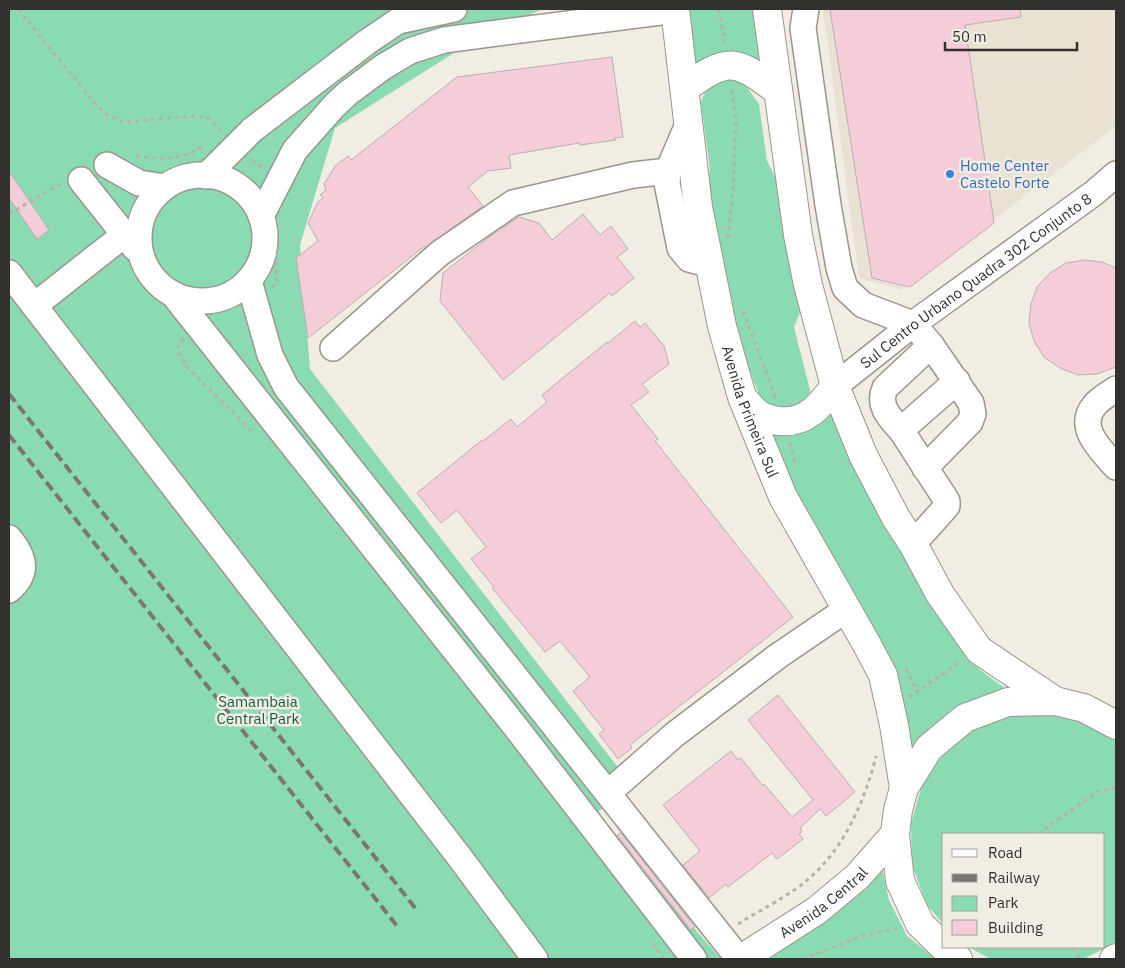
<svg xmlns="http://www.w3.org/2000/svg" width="1125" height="968" font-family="'IBM Plex Sans',sans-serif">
	<rect width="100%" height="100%" fill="#f1ede3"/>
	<path fill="#e9e1d1" d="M823 9H1116V126L902 290 859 278Z"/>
	<path fill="#8bdbb2" d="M9 9H542L457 51 335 128 300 245 310 369 630 783 595 815 721 959H9Z
		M682 9H758L766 66 691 74Z
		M734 79 746 86 759 104 767 161 780 186 802 308 794 327 811 394 797 417 762 403 737 336 706 196 710 170 701 102 707 87 719 81Z
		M827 402 919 578 958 645 980 670 1013 694 912 752 759 425Z
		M1023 712 1065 714 1104 730 1116 740V941L1112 945 1083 959H990L969 947H1104V834H944V925L927 905 912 865 911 823 923 782 948 748 982 724Z
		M881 863 889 900 907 936 936 959H752Z"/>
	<path fill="#f4cdd8" stroke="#b9aeb1" d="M830 9H1020L1021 17 965 25 994 223 910 287 872 278Z
		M612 57 623 137 615 138 616 140 580 145 579 143 509 155 511 168 488 171 468 187 483 206 426 247 425 246 308 338 296 258 318 241 308 223 318 202 323 198 320 195 326 190 324 184 335 166 348 156 351 160 457 77Z
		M9 171 49 230 37 239 9 198Z
		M583 214 600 235 611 226 628 249 617 257 634 278 612 296 610 293 503 380 440 301 443 273 489 237 519 217 539 223 552 240Z
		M1084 260 1102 262 1116 268V367L1097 374 1078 375 1060 368 1044 357 1034 341 1029 323 1031 304 1037 287 1050 273 1066 263Z
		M635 321 640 327 645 323 664 346 669 364 642 384 649 392 631 405 658 439 655 441 793 617 630 745 632 748 618 759 599 734 604 730 573 691 590 677 560 641 545 652 492 588 494 587 471 559 486 547 457 510 441 523 417 493 482 440 483 441 511 419 517 427 547 402 542 395 607 342 608 343Z
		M778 695 855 792 826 816 820 809 800 828 802 832 799 834 803 839 777 859 772 853 728 887 726 884 709 898 683 865 700 851 663 805 731 751 738 760 741 758 763 786 764 784 792 817 813 800 748 720Z
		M621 833 695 927 691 930 617 835Z"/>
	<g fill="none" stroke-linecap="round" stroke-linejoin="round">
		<g stroke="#9a968d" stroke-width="28">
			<g id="minor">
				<path d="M806 9 803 28 828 205 839 268 845 288 863 305 913 324 931 345 971 403 973 414 970 422 925 468"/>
				<path d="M689 122 668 171 667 183 680 248 689 259 710 265"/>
				<path d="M107 165 139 183 165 187"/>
				<circle cx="202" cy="238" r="63"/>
				<path d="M206 176 252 130 367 42 398 21 454 9"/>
				<path d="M81 180 135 248"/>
				<path d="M261 216 295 150 335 105 348 93 383 67 410 51 444 40 676 10"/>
				<path d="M9 273 461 859 535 959"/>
				<path d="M249 281 270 355 286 387 739 959"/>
				<path d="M173 294 518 730 694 959"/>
				<path d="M35 305 124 235"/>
				<path d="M333 348 440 253 513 203 633 175 668 171"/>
				<path id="s1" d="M835 386 913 324 1094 193 1116 174"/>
				<path d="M1116 389C1109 394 1099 399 1094 406 1076 428 1102 451 1116 467"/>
				<path d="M901 430C890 418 877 406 885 388L931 345"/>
				<path d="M9 538C25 557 29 573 9 590"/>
				<path d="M913 544 947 506V501L901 430 957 381"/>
				<path d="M608 793 674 735 778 656 847 609"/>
			</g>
		</g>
		<g stroke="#9a968d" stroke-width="30">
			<g id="major">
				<path id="s2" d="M675 9 698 207 722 326 742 397 783 497 866 643 883 675 894 725 904 788"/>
				<path d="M767 9 798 235 808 285 835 386 863 455 896 518 913 544 940 594 979 650 1055 701"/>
				<path d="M685 88C729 56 735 59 778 91"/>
				<path d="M743 399C748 403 752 409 757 413 763 418 771 420 779 421 806 424 820 406 835 386"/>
				<path id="s3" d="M741 959 816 911 857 877 895 834"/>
				<path d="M958 959 954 957 920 924 900 881 895 834 898 810 904 788 929 748 965 718 1008 702 1055 701 1084 708 1116 725"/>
				<path d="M1114 959 1116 958"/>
			</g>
		</g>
		<path stroke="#b4b1a9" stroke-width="3" stroke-dasharray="4 4" stroke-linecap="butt" d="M18 9 97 106 109 116 124 122 195 116 209 118 223 132
			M719 9 725 44
			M136 156C162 160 185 160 206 144
			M252 160 263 168
			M9 214 62 183
			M728 238 733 189 736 119 731 87
			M272 288 277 281 275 250 277 228
			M743 311 776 399
			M212 312 235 304
			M183 338 177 349 187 367 252 431
			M790 443 795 464
			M906 669 917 691
			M909 697 962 661
			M1038 834 1097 792 1116 787
			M738 924C765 907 798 892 820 868 848 839 867 794 876 756
			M653 943 664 959
			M1073 947 1080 959
			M802 959 862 936 898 928"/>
		<use href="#minor" stroke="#fff" stroke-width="25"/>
		<use href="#major" stroke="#fff" stroke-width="28"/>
		<path stroke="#797770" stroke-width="4" stroke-dasharray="10 5" stroke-linecap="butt" d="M9 394 416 909
			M9 435 397 926"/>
	</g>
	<circle fill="#3f7fe0" stroke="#f1ede3" stroke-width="2" cx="950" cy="174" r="5"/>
	<g text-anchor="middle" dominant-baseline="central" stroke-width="5" stroke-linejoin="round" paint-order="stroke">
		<g font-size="15" fill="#366cbe" stroke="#f1ede3" text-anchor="start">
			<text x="960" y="165">Home Center<tspan x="960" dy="17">Castelo Forte</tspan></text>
		</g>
		<g font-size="15" fill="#32312d" stroke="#f1ede3">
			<text stroke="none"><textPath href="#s1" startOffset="176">Sul Centro Urbano Quadra 302 Conjunto 8</textPath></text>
			<text stroke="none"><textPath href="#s2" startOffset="411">Avenida Primeira Sul</textPath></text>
			<text stroke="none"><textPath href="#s3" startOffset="100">Avenida Central</textPath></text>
		</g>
		<g font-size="15" fill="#115e3f" stroke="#f1ede3">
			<text x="258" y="701">Samambaia<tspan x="258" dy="17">Central Park</tspan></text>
		</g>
	</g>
	<rect width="1125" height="968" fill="none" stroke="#32312d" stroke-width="20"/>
	<rect x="942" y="833" width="162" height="115" fill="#f1ede3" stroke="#a5a29a"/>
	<rect x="952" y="849" width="25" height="8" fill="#ffffff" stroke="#a5a29a"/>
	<text x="988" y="858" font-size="15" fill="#32312d">Road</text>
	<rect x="952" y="874" width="25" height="8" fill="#797770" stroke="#a5a29a"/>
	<text x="988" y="883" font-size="15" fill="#32312d">Railway</text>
	<rect x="952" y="896" width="25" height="15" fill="#8bdbb2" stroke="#a5a29a"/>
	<text x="988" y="908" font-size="15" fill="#32312d">Park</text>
	<rect x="952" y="920" width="25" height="15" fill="#f4cdd8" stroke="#a5a29a"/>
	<text x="988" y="933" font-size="15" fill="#32312d">Building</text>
	<path d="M945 42v8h132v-8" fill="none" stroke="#32312d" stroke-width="2.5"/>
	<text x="952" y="42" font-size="15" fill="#32312d" stroke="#f1ede3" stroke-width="4" paint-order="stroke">50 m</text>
</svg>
